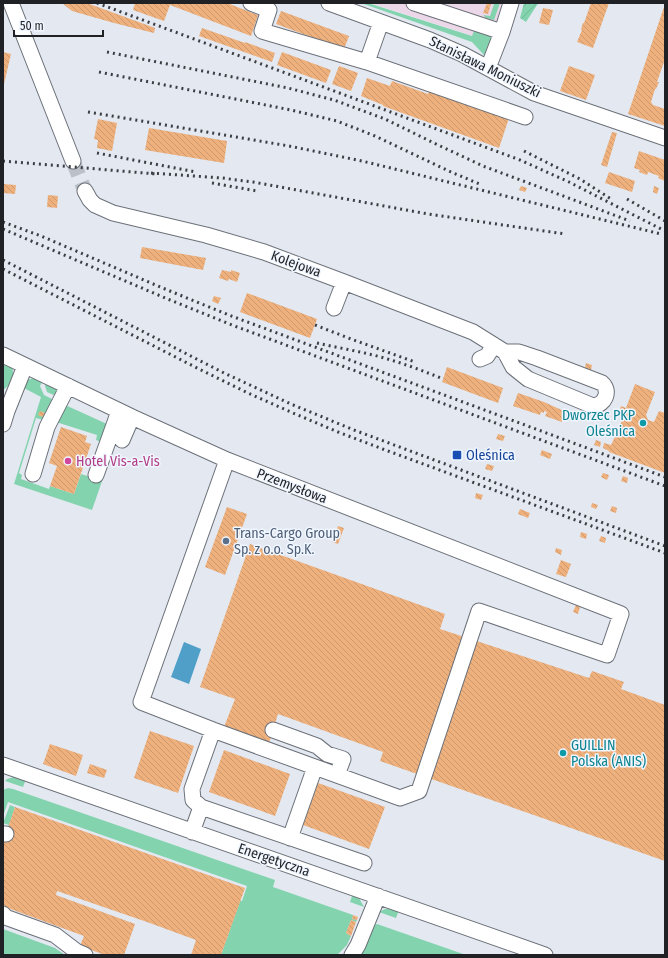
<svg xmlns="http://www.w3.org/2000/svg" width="668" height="958" font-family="'Fira Sans Condensed',sans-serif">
	<defs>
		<pattern id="garden-furrows" width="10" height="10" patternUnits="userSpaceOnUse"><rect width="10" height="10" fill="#83d4ae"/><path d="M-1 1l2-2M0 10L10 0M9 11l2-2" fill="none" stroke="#71b696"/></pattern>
		<pattern id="building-back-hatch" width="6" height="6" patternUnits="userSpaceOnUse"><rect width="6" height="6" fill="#eeb17d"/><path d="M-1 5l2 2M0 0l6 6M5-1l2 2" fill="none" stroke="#cc986c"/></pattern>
	</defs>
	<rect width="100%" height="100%" fill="#e3e8f1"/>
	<path fill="#ebd7e7" d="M370 3H516L502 45Z"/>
	<path fill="#83d4ae" d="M361 3H368L472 36 475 28 490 34 493 40 487 54 484 55 472 42Z
		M490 3H500L494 20 486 18 483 15 490 16 494 4Z
		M3 361 12 367C15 377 12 384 3 390Z
		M34 378 43 380 40 386 44 395 56 401 44 420 36 418 19 473 22 475 21 479 49 489 50 486 74 494 81 474 100 480 117 438 92 510 14 484 41 397 22 387 27 380Z
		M46 382C56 386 59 386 58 397L47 392 45 386Z
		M63 404 107 424 101 442 96 440 97 435 56 422Z
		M14 777H18L26 779 23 787 5 781 7 779Z
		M8 788 13 789 275 880 273 887 353 915 352 919 357 920 356 922 351 920 346 933 351 936 347 945 337 955H221L240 901H242L247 886 8 802 3 816V790Z
		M10 805 15 807 9 825 3 823Z
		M353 893 359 898 364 907 350 902Z
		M389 908 399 910 396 918 379 912 385 909Z
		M377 924 466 955H359L363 951 373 926Z
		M3 929 55 948 65 955H5L3 952Z"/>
	<path fill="url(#garden-furrows)" d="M524 3H539L537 5 526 22 520 18Z"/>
	<path fill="#509fc9" d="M184 642 201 649 189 684 171 677Z"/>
	<path fill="url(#building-back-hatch)" d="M62 3H87L155 28 154 33 114 23 72 11Z
		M135 3H227L258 15 251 36 170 5 164 21 133 10Z
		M487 3 491 4 488 14 483 13Z
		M591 3H609L593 48 577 42 582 30 581 29 583 23H584Z
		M665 4V59L657 82H659L656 89H655L651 102 653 105 665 109V126L628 114Z
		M543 8 553 10 549 25 539 23Z
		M281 11 349 36 344 49 276 24Z
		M202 28 245 43V42L275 53 272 62 199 36Z
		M3 52 11 54 4 84 3 83Z
		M282 52 331 70 326 83 277 65Z
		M339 66 358 73 351 91 332 84Z
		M569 66 595 75 586 100 560 91Z
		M367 78 390 86 392 81 428 94 430 90 509 118 499 148 383 106V105L361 96Z
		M98 119 117 123 112 151 97 148 98 140 94 139Z
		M149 128 227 141 224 163 145 150Z
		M612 132 617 133 607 167 601 165Z
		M639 151 665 160V181L658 178 659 176 648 172 647 175 639 172 640 170 634 168Z
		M609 172 635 181 632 192 605 183Z
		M3 184 16 185 15 194 3 193Z
		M521 186 527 188 525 192 519 190Z
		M654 186 659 188 657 194 653 192Z
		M48 195 58 196 57 208 47 207Z
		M142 247 206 258 203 270 140 258Z
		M222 270 231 272V270L240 273 237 282 229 279 228 281 219 278Z
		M247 293 317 319 310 338 240 312Z
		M214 296 221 298 218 304 212 301Z
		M586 363 592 365 591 370 585 368Z
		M447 367 503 388 498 403 442 382Z
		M635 384 655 392 646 415 648 420 654 422 659 411 665 413 664 424 665 425V473L609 452V451L603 448 604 443 611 445 613 441 623 418 618 416 621 406 626 408Z
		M518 393 544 402 566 412 562 422 545 416 547 412 544 411V413L541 412 540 415 513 406Z
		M40 411 45 413 43 417 38 415Z
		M61 427 87 436 85 442 91 444 74 494 50 486 57 466 49 463Z
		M498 434 505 436 503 441 496 439Z
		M596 440 601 442 600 447 594 445Z
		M542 450 552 454 550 459 540 455Z
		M487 464 494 466 492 471 485 469Z
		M603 473 609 475 607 480 601 477Z
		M623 476 628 478 627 483 621 481Z
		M476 493 483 495 481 500 475 498Z
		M592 503 598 505 596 509 591 507Z
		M612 506 617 508 616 513 610 511Z
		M227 507 247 514 225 575 205 567Z
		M520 509 530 513 528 518 518 514Z
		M338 526 344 528 338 544 332 542Z
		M581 532 587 534 586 539 580 537Z
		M601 536 606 538 605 543 599 541Z
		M250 544 331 573 445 614 440 629 589 678 592 671 624 682 621 689 665 705V861L380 761 383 752 278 714 269 743 224 727 235 699 200 687Z
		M556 548 562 550 561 555 555 552Z
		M561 560 571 564 566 577 556 574Z
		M576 605 580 607 578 614 573 612Z
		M150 731 194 746 178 793 134 778Z
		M50 744 83 755 76 776 43 764Z
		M224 750 290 774 275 816 209 792Z
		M90 764 107 770 104 778 87 773Z
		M318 783 385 807 369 849 303 825Z
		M15 807 245 888 221 955H191L196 940 147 922 57 891 56 895 135 924 124 955H105L80 946 84 936 5 907 3 902V842Z
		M353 915 358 917 357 920 352 919Z
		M351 920 356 922 351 936 346 933Z"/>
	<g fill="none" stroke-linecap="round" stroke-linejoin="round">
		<path stroke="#bcc0c8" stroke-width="15" stroke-dasharray="15 8" stroke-linecap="butt" d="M73 161 85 191"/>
		<g stroke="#6c7179" stroke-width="17">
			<path id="minor" d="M11 3 73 161
				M251 3 269 10 262 31 367 62 525 117
				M329 3 430 40 462 54 534 93 665 138
				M414 3 502 32
				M367 62 381 22
				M488 68 502 32 511 3
				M85 191 90 200 95 205 113 213 206 235 264 252 344 282 473 332 505 352H519L537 358 602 383C611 391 605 405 593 406L528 379 513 367 505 352
				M334 308 344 282
				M3 355 132 417 227 460 621 614 607 655 479 611 419 791 400 798 213 730 141 702 227 460
				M480 359 487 356 494 345
				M3 424 7 411 25 366
				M122 440 132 417
				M33 474 47 427 68 386
				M96 475 119 411
				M273 730 317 746 327 754 343 759 337 775
				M3 765 545 955
				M201 807 364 863
				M192 832 201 807 193 800 192 789 213 730
				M3 834H6
				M290 838 315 767
				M3 914 5 917 55 935 76 951 85 955
				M352 955 358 945 378 896"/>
		</g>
		<use href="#minor" stroke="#fff" stroke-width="15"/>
		<path stroke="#3b3e42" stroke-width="3" stroke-dasharray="2 4" stroke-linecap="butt" d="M97 3 520 160 569 182 665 231
			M107 52 288 88 334 100 385 119 436 144 483 166 630 221
			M99 72 291 110 337 121 375 136 451 172 482 185
			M88 112 289 146 362 161 661 234
			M524 151 580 179 611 199
			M97 153 196 172
			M3 161 156 174
			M151 173 222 178 253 182 428 214 565 234
			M212 183 257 191
			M627 199 665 221
			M3 222 41 236 165 289 234 317 665 477
			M3 229 170 300 232 325 665 486
			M3 260 224 373 291 404 354 430 665 546
			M3 269 199 369 248 393 293 413 338 432 388 451 665 553
			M315 325 351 339 415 362
			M317 343C334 347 352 350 369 354 394 360 419 369 443 379"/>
	</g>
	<g fill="#0f9aa8" stroke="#f0f6ff" stroke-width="1.5">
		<circle cx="643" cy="423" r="4"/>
		<circle cx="563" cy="753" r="4"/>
	</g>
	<rect fill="#1a4fb4" stroke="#f0f6ff" stroke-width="1.5" x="452" y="450" width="10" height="10" rx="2"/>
	<circle fill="#d1479c" stroke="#f0f6ff" stroke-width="1.5" cx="68" cy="461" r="4"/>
	<circle fill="#5c6f8a" stroke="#f0f6ff" stroke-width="1.5" cx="226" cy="541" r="4"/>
	<g text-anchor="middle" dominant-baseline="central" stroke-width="3" stroke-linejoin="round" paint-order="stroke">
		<g font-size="14" fill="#1f2124" stroke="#f0f6ff">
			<text transform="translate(485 67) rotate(26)">Stanisława Moniuszki</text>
			<text transform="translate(296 264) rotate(20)">Kolejowa</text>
			<text transform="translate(292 486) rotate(21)">Przemysłowa</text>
			<text transform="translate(274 860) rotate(19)">Energetyczna</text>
		</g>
		<g font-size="14" fill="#0d838f" stroke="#f0f6ff" text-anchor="end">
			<text x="635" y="415">Dworzec PKP<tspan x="635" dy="16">Oleśnica</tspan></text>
			<text x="571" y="745" text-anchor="start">GUILLIN<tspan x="571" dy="16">Polska (ANIS)</tspan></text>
		</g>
		<g font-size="14" fill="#164399" stroke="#f0f6ff" text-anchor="start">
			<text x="466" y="455">Oleśnica</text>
		</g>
		<g font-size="14" fill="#b23c85" stroke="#f0f6ff" text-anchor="start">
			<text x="76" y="461">Hotel Vis-a-Vis</text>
		</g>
		<g font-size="14" fill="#4e5e75" stroke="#f0f6ff" text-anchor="start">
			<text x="234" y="533">Trans-Cargo Group<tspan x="234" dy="16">Sp. z o.o. Sp.K.</tspan></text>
		</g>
	</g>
	<rect width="668" height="958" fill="none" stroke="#1f2124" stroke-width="8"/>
	<path d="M14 30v6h89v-6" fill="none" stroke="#1f2124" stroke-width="2"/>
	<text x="20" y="30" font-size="12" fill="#1f2124" stroke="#f0f6ff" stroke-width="3" paint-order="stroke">50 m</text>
</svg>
